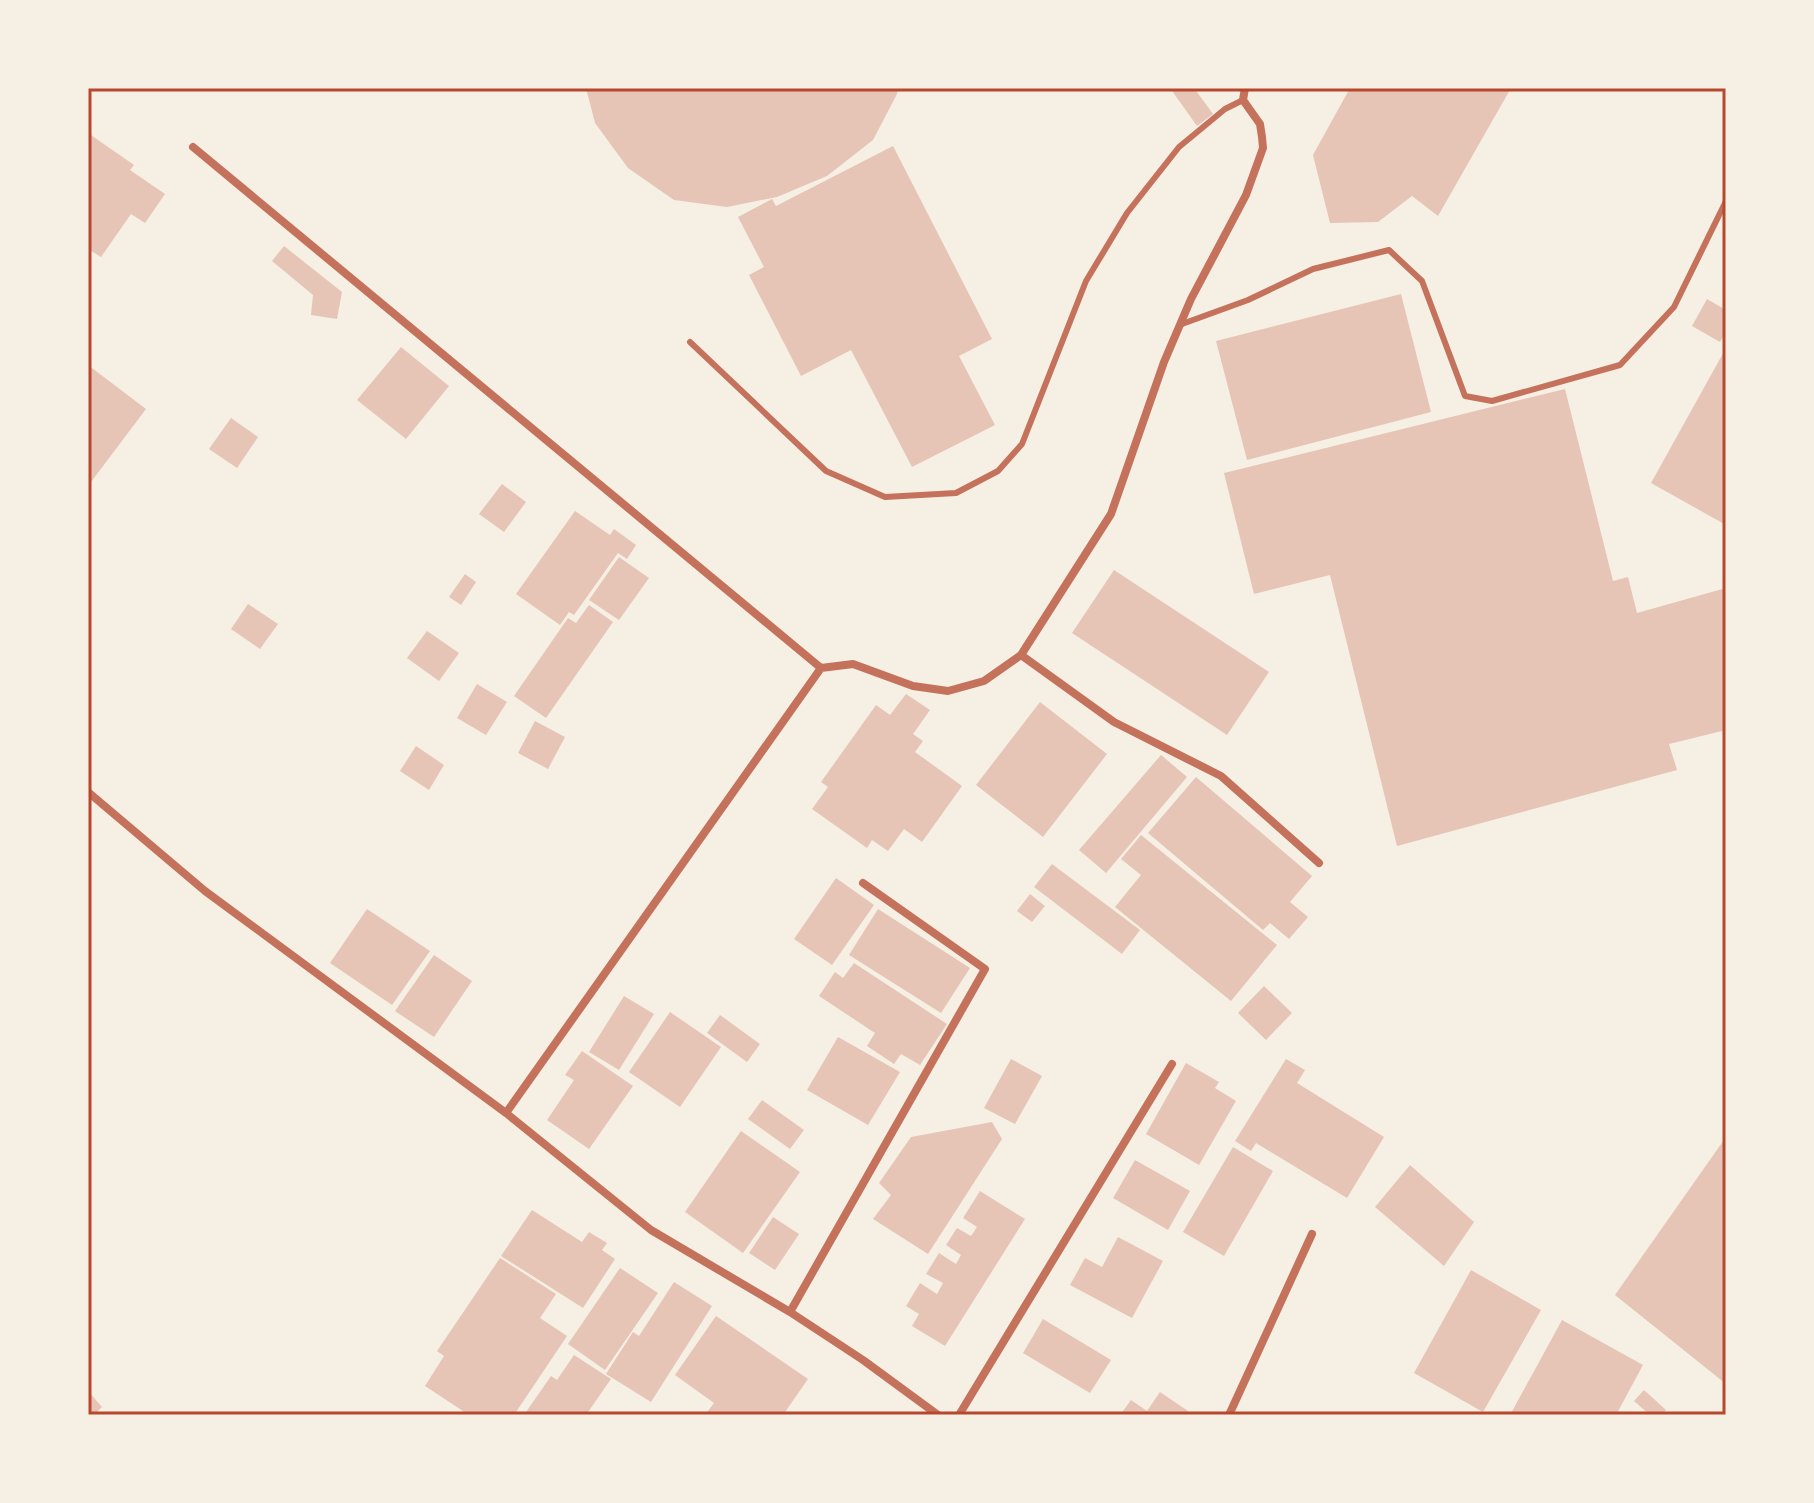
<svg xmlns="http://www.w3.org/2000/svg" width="1814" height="1503" font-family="Quicksand,sans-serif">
	<rect width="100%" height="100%" fill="#f6efe4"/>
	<path fill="#e6c5b7" d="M586 88H898L897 94 873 140 827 176 777 197 727 207 674 200 628 168 595 123Z
		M1170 88H1194L1213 114 1197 126Z
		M1350 88H1511L1438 216 1412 196 1378 222 1330 223 1313 155Z
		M88 133 134 165 130 170 165 194 145 223 131 214 101 257 88 249Z
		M893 146 992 339 959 356 995 425 912 467 851 350 801 376 749 275 764 267 738 217 772 199 776 206Z
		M284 246 342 292 337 319 311 315 313 295 272 261Z
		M1401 294 1431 412 1247 460 1216 341Z
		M1707 299 1726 310V331L1720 342 1692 326Z
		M401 347 449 386 406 439 357 400Z
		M1726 348V525L1651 483Z
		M88 365 146 409 88 486Z
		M1565 389 1613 581 1628 577 1637 613 1726 588V730L1669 744 1677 770 1397 846 1330 575 1254 594 1224 473Z
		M231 418 258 437 237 468 209 449Z
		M502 484 526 502 504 532 479 514Z
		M575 511 610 535 614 529 636 545 627 559 618 553 574 615 569 612 560 625 516 594Z
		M619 557 649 578 619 620 589 600Z
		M1114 570 1269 672 1227 735 1072 633Z
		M465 574 476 582 461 605 449 597Z
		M248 604 278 624 260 649 231 629Z
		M589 605 613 622 546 718 514 696 568 618 576 623Z
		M427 631 459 653 439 681 407 658Z
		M477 684 507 702 486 735 457 718Z
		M906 694 930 710 913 734 923 741 915 752 962 786 922 842 904 829 888 851 872 840 867 848 812 809 828 787 821 782 876 705 890 715Z
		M1040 702 1107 754 1043 837 976 785Z
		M535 721 565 737 548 769 518 753Z
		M416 746 444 765 429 790 400 771Z
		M1161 755 1187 777 1106 873 1079 850Z
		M1196 777 1312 876 1290 902 1308 917 1289 939 1270 923 1263 930 1148 833Z
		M1141 835 1277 945 1231 1001 1115 907 1141 875 1121 859Z
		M1052 864 1140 930 1122 954 1034 887Z
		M836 878 874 905 832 965 794 939Z
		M1030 894 1045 906 1032 922 1017 911Z
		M367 909 430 951 392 1005 330 963Z
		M878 909 970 968 941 1013 849 955Z
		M434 955 472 981 434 1037 395 1011Z
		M854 963 947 1024 920 1065 901 1054 894 1064 867 1046 875 1033 819 996 835 972 843 978Z
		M1264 986 1292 1013 1266 1040 1238 1013Z
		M624 996 654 1014 619 1070 589 1052Z
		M670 1012 721 1047 680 1107 629 1072Z
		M720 1015 760 1044 747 1062 707 1033Z
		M838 1037 900 1072 868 1125 807 1090Z
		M582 1051 633 1086 589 1149 547 1120 574 1080 565 1075Z
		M1011 1059 1042 1076 1015 1124 984 1108Z
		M1286 1059 1305 1070 1297 1083 1384 1137 1347 1198 1256 1143 1251 1151 1235 1141Z
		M1186 1063 1219 1082 1215 1088 1236 1101 1199 1165 1146 1134Z
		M762 1100 804 1130 790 1149 748 1119Z
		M992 1122 1002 1139 928 1254 873 1219 891 1195 879 1183 911 1137Z
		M741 1131 800 1172 743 1253 685 1212Z
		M1726 1137V1384L1615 1295Z
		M1233 1147 1273 1171 1224 1256 1183 1232Z
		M1135 1160 1190 1191 1168 1230 1113 1198Z
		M1410 1165 1474 1222 1444 1266 1375 1207Z
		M980 1191 1025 1219 945 1346 912 1326 919 1314 906 1306 920 1283 937 1294 943 1283 926 1274 939 1253 956 1264 961 1255 946 1245 957 1228 971 1236 977 1227 963 1218Z
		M532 1210 582 1242 589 1232 607 1243 602 1250 615 1259 583 1308 501 1256Z
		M773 1217 799 1234 775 1270 749 1253Z
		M1118 1237 1163 1261 1132 1318 1070 1285 1085 1258 1102 1267Z
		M500 1258 556 1294 540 1318 567 1336 514 1415H469L425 1386 444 1356 437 1351Z
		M620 1268 658 1293 605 1370 568 1344Z
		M1471 1270 1541 1310 1483 1412 1414 1373Z
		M674 1282 712 1306 651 1402 606 1374 633 1332 639 1336Z
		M716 1316 808 1379 783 1415H705L714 1403 675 1375Z
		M1043 1319 1111 1360 1090 1393 1023 1353Z
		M1562 1320 1643 1365 1616 1415H1510Z
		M574 1355 611 1379 586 1415H524L551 1376 557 1380Z
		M1644 1390 1666 1410 1661 1415H1650L1634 1401Z
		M88 1391 102 1407 94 1415H88Z
		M1160 1392 1188 1411 1185 1415H1120L1131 1400 1147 1411Z"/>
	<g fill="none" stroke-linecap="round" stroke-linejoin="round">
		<path stroke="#c5725c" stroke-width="6" d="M1182 324 1248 300 1313 269 1389 250 1422 281 1465 396 1492 401 1620 365 1674 307 1726 201
			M690 342 826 471 885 497 956 493 998 471 1022 444 1086 281 1127 213 1179 147 1225 109 1243 100"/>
		<path stroke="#c5725c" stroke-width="8" d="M193 147 821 668
			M1021 655 1114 722 1221 776 1319 863
			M821 668 853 664 913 686 948 691 984 681 1021 655 1111 514 1164 362 1191 299 1246 195 1263 148 1262 137 1260 124 1243 100 1245 88
			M88 792 205 891 506 1113 651 1230 790 1312 863 1360 938 1415
			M506 1113 821 668
			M790 1312 985 969 863 883
			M959 1415 1172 1064
			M1229 1415 1312 1234"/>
	</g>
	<rect width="1814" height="1503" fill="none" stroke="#f6efe4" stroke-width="180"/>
	<rect x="90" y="90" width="1634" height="1323" fill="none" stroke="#b5482f" stroke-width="3"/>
</svg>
